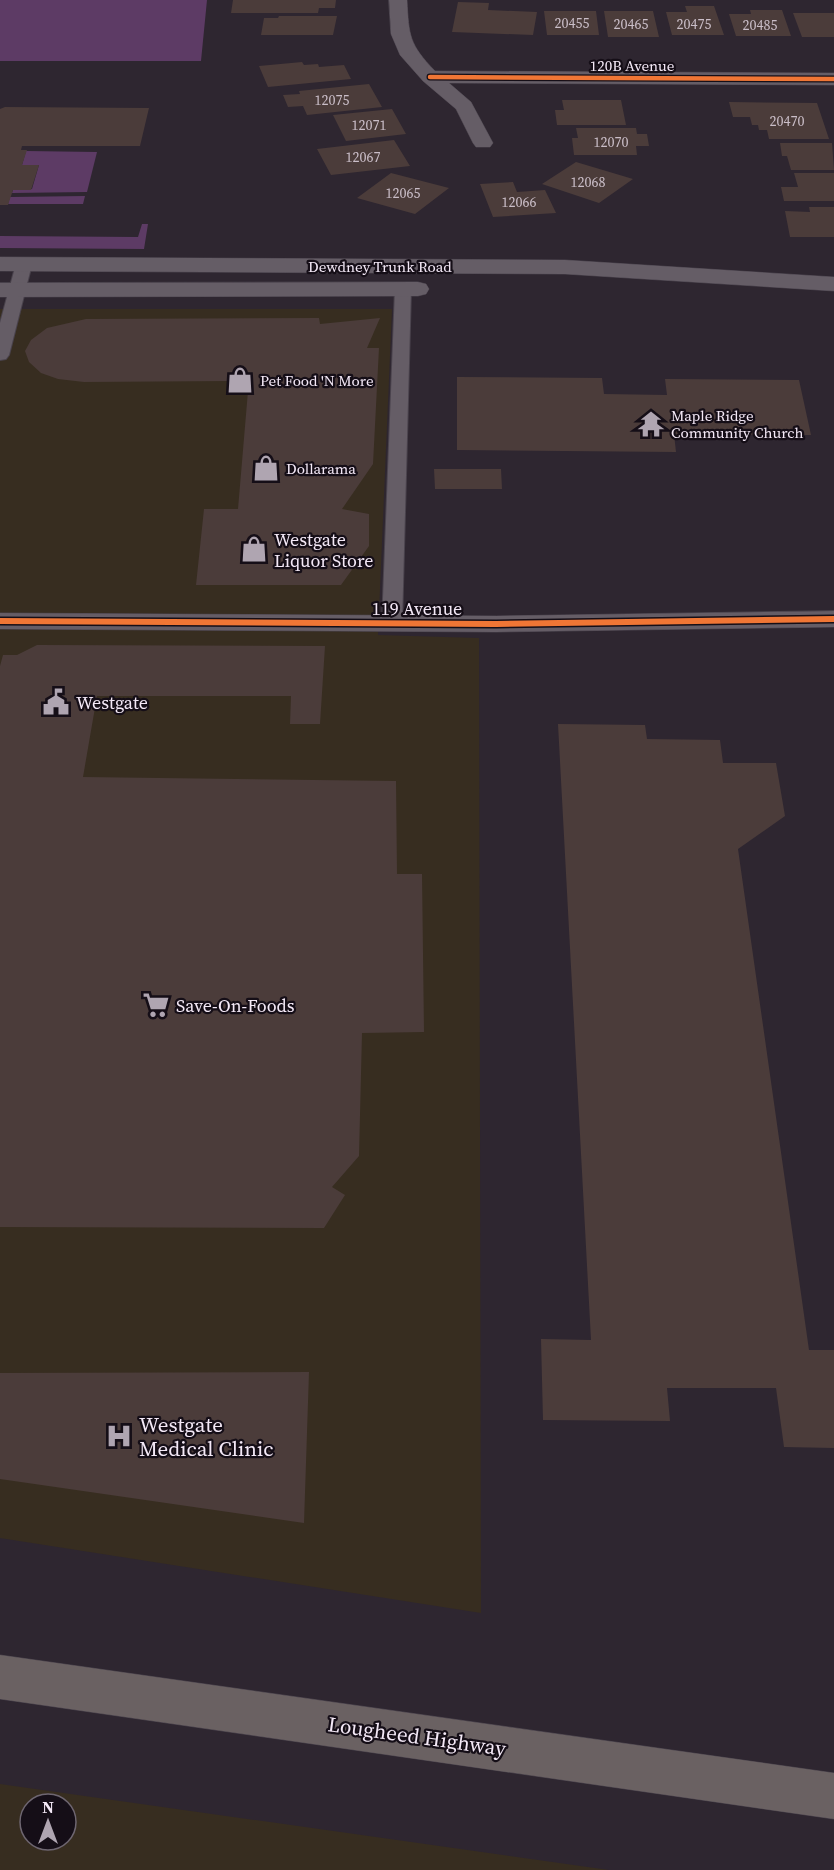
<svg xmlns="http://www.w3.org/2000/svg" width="834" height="1870" font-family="'Source Serif 4',serif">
	<rect width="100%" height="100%" fill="#2e2630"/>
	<path fill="#372d20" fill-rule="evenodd" d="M0 309H392L378 635 479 638 481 1613 0 1538Z
		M0 1784 609 1870H0ZM30 1804H66V1840H30Z"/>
	<path fill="#5d3b65" d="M0 0H207L201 61H0Z
		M26 151 97 152 87 192 12 193 13 190 32 189 39 165H22Z
		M85 196 83 204H8L10 197Z
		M142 224H148L144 249 0 248V236L138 237Z"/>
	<path fill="#4b3c3a" d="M233 0H336L335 8H319L318 13H231Z
		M458 2 489 3 488 10 537 12 533 35 452 32Z
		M685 6H714L724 35H672L666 12H687Z
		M750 10H782L791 36H736L729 14H751Z
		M544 11H596L599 35H547Z
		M604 11H653L659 37H608Z
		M793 13H834V37H802Z
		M279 16H337L333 35H261L264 18H278Z
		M302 62 304 65 318 64 319 67 344 65 351 79 268 87 259 66Z
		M369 84 382 107 307 115 303 106 288 107 283 95 300 94 299 91Z
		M562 100H621L626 125H557L555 110H564Z
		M729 102 817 103 829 139H769L767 130H759L758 125H752L750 117H733Z
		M5 107 149 108 140 146H22L21 150H27L22 165H39L31 190H13L8 205H0V109Z
		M392 109 406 134 346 141 333 115Z
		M576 128H636L637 134H647L649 146H636L637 155H574L572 138H578Z
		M394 140 410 166 331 175 317 149Z
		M780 143H832L834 170H791L787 156H782Z
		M576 162 633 179 599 203 542 184Z
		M391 173 449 188 415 214 357 198Z
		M794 173H834V201H784L781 187H798Z
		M513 182 517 192 545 190 556 213 493 217 480 184Z
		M809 207H834V237H790L785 211 810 212Z
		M319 318 320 324 380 318 367 348H379L373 464 342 509 369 514V546L341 585H196L204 509H238L248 391 231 381 84 382 58 379 41 373 29 362 25 351 31 340 47 328 86 319Z
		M457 377 602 378 604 394 667 395 665 379 799 380 811 435 674 434 676 452 457 450Z
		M434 469H501L502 489H435Z
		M37 645 325 646 320 724H290L291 696H97L83 777 396 781 397 874H422L424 1032 362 1033 359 1156 332 1187 345 1195 324 1228 0 1227V666L3 655H17Z
		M558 724 645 725 647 739 720 740 723 763H776L785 816 738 849 809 1350H834V1448L784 1447 776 1388H667L670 1421 543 1420 541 1339 591 1340Z
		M309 1372 304 1523 0 1479V1373Z"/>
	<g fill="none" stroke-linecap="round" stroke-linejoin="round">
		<g stroke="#4a434d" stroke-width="2">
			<path id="lane" d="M24 259 32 264 9 355 6 359 0 360V323L16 264Z
				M403 284 411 289 402 624 399 628H385L382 624 395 289Z"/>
		</g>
		<g stroke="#4a434d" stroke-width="1">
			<path id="street" d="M389 0H407C409 36 409 44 435 71L834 73V85L449 83 471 102 493 143 490 147H476L473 143 456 109 423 81 400 55 391 34Z
				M834 611V627L496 632 0 629V613L496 616Z"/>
		</g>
		<g stroke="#4a434d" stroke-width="1">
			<path id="secondary" d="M0 257 565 260 834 277V291L565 274 0 271Z
				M418 282 426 284 429 289 426 294 418 296 0 297V283Z"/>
		</g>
		<g stroke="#4a434d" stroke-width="1">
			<path id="highway" d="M0 1655 834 1773V1819L0 1699Z"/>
		</g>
		<use href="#lane" fill="#655d66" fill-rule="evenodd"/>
		<use href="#street" fill="#655d66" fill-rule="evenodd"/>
		<use href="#secondary" fill="#655d66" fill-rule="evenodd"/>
		<use href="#highway" fill="#6a6162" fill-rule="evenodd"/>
		<g stroke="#150e17" stroke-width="7">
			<path id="cycleway-far1" d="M430 77 834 79"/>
		</g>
		<g stroke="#150e17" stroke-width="9">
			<path id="cycleway" d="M0 621 496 624 834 619"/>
		</g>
		<use href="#cycleway-far1" stroke="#f07635" stroke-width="4.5"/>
		<use href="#cycleway" stroke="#f07635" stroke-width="6"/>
	</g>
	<defs>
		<g id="shop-bare" transform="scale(2.07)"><path d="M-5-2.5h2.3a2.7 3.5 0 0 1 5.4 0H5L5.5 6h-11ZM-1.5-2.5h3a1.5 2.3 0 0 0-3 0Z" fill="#afa5b1" stroke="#150e17" stroke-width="2.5" paint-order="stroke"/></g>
		<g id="temple-bare" transform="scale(2.07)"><path d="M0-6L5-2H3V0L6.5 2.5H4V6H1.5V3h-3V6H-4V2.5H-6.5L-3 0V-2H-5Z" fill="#afa5b1" stroke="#150e17" stroke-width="2.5" paint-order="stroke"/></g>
		<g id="civic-bare" transform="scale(2.07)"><path d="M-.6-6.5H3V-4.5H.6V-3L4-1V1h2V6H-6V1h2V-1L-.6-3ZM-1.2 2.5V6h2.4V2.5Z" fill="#afa5b1" stroke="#150e17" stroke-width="2.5" paint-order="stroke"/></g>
		<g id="supermarket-bare" transform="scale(2.07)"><path d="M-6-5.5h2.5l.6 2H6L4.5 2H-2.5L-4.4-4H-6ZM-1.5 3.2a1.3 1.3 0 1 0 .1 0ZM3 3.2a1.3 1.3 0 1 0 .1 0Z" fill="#afa5b1" stroke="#150e17" stroke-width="2.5" paint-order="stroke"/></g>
		<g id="hospital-bare" transform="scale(2.07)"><path d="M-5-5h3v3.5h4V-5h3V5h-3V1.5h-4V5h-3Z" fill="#afa5b1" stroke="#150e17" stroke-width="2.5" paint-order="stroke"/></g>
	</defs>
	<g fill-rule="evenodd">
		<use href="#shop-bare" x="240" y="380"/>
		<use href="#temple-bare" x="651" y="424"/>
		<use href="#shop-bare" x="266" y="468"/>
		<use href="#shop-bare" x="254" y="549"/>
		<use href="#civic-bare" x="56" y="702"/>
		<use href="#supermarket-bare" x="156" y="1005"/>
		<use href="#hospital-bare" x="119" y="1436"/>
	</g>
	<g text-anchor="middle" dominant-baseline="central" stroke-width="4.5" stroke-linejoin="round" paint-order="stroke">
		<g font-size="14" fill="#cabec8">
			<text x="572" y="23">20455</text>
			<text x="631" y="24">20465</text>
			<text x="694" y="24">20475</text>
			<text x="760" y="25">20485</text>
			<text x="332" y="100">12075</text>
			<text x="787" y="121">20470</text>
			<text x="369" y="125">12071</text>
			<text x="611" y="142">12070</text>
			<text x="363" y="157">12067</text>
			<text x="588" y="182">12068</text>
			<text x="403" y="193">12065</text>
			<text x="519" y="202">12066</text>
		</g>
		<g font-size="15" fill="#f4e9f7" stroke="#150e17">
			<text x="632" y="65">120B Avenue</text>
			<text x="380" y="266">Dewdney Trunk Road</text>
		</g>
		<g font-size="15" fill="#f4e9f7" stroke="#150e17" text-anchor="start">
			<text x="260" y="380">Pet Food 'N More</text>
			<text x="671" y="415">Maple Ridge<tspan x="671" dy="17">Community Church</tspan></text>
			<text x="286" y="468">Dollarama</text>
		</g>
		<g font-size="18" fill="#f4e9f7" stroke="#150e17" text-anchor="start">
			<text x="274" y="539">Westgate<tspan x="274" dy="21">Liquor Store</tspan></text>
			<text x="76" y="702">Westgate</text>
			<text x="176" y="1005">Save-On-Foods</text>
		</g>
		<g font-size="18" fill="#f4e9f7" stroke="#150e17">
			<text x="417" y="608">119 Avenue</text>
		</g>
		<g font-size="21" fill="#f4e9f7" stroke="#150e17" text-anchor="start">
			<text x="139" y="1424">Westgate<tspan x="139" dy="24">Medical Clinic</tspan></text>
		</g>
		<g font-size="21" fill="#f4e9f7" stroke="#150e17">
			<text transform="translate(417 1736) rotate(8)">Lougheed Highway</text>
		</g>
	</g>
	<g transform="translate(48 1822)"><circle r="28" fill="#150e17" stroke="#6e6671" stroke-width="1.5"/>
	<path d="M0-4.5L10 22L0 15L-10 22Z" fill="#afa5b1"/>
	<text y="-9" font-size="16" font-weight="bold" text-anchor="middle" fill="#f4e9f7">N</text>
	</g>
</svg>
